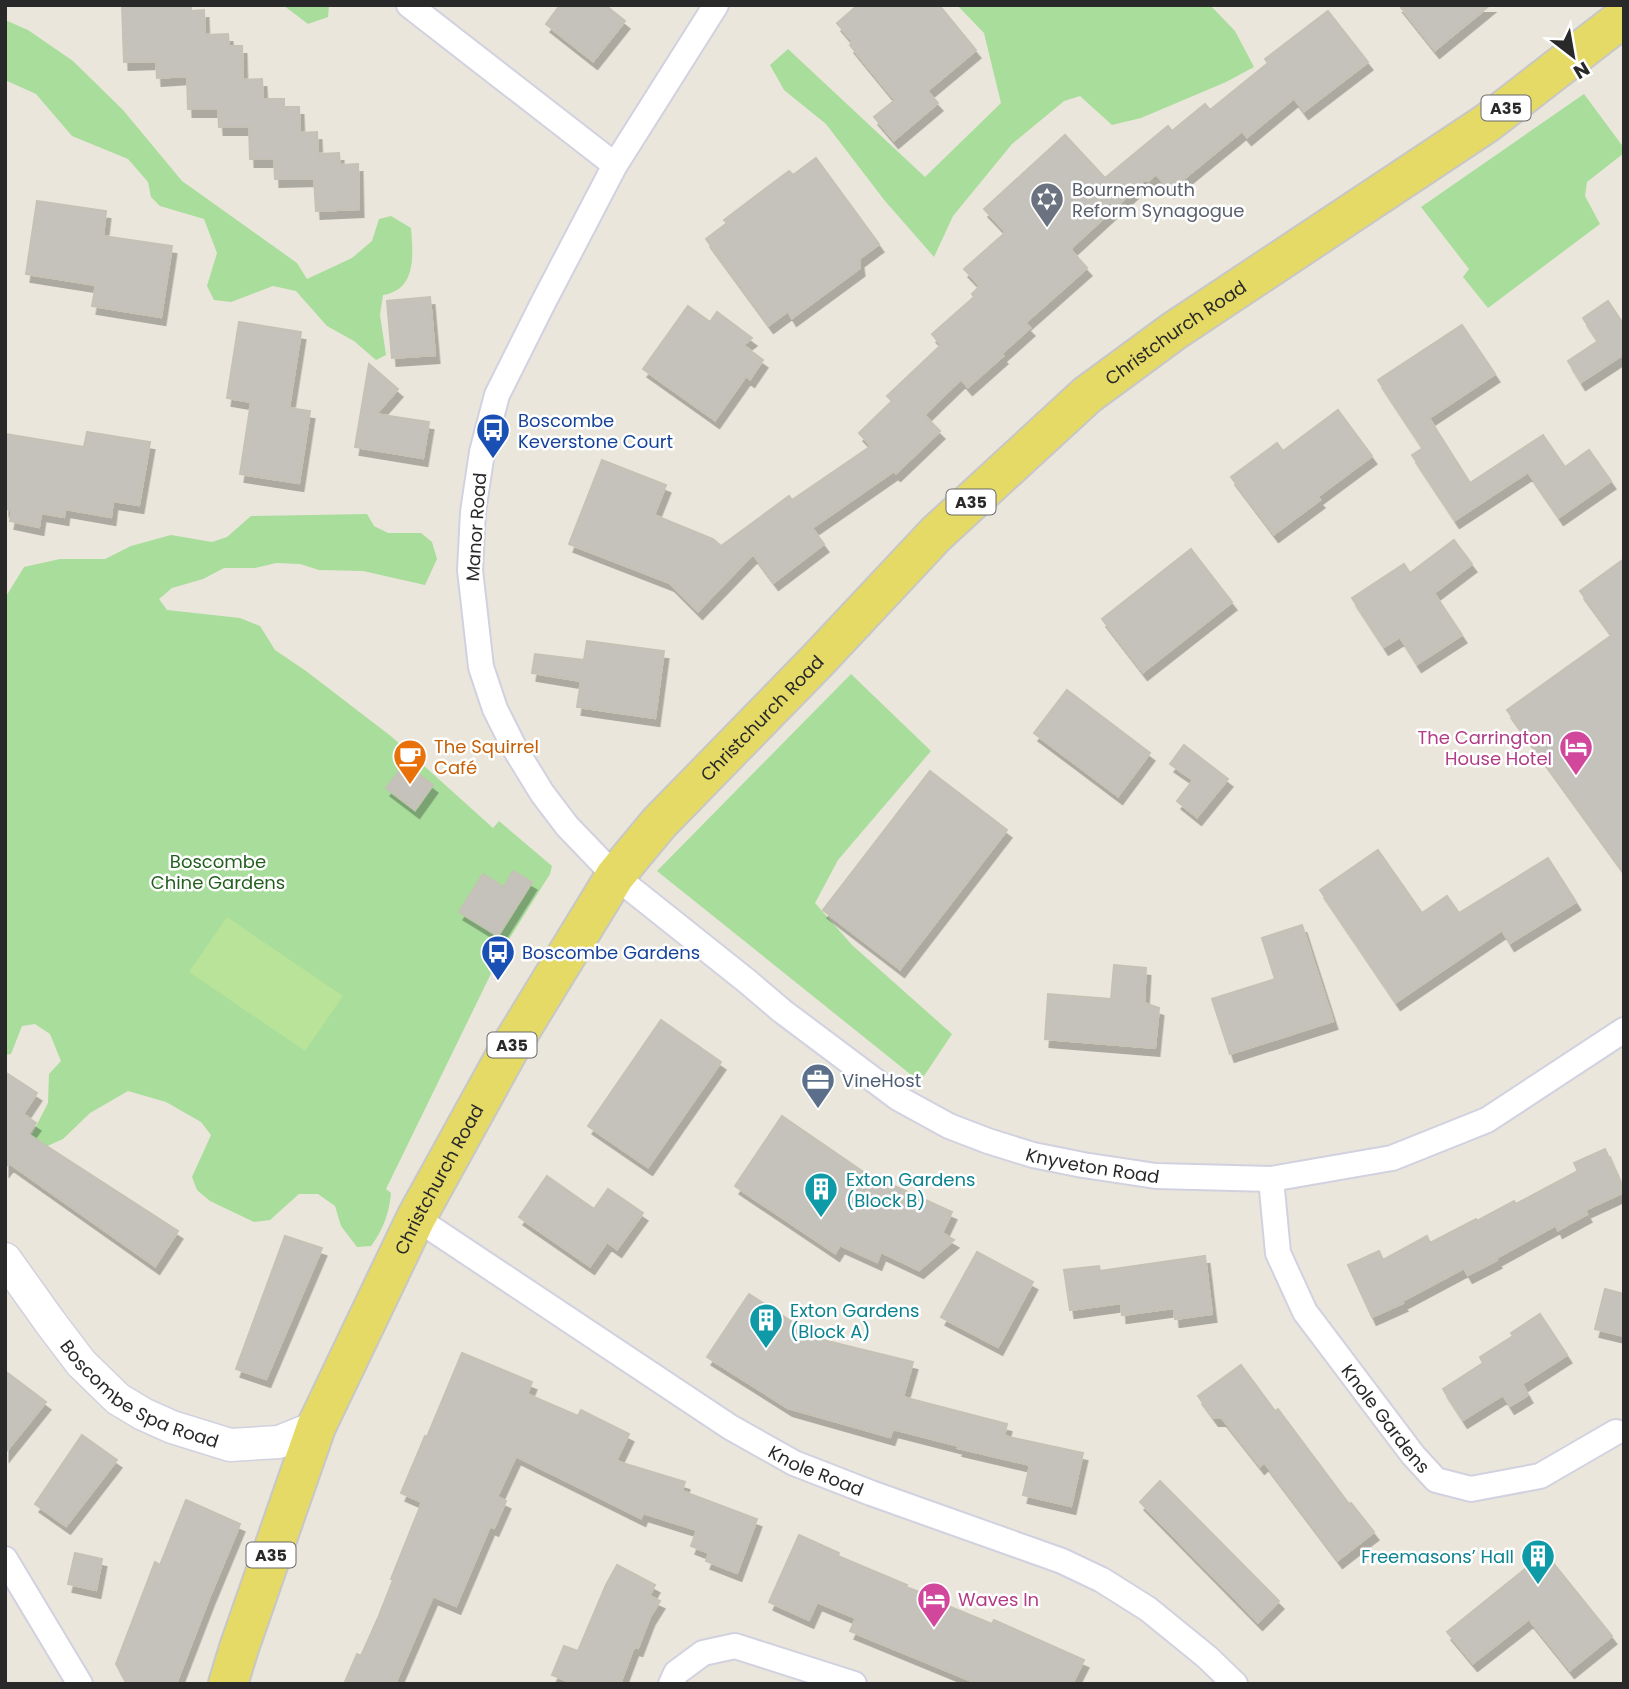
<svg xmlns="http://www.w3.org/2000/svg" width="1629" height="1689" font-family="Poppins,sans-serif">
	<defs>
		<filter id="shadow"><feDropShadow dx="4.5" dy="8" stdDeviation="0" flood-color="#0004"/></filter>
	</defs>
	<rect width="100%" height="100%" fill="#eae6db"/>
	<path fill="#a8dd9b" d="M283 5H329L328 17 308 24Z
		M957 5H1210L1235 31 1254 67 1226 82 1141 118 1112 125 1080 96 1064 101 1012 144 953 216 934 257 885 201 826 124 784 90 770 65 788 49 925 177 1001 103 984 33Z
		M5 20 28 30 73 61 123 110 182 181 297 263 307 279 352 258 372 241 379 219 391 216 411 228C413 254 417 290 383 295L380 315 386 355 376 360 354 341 327 326 296 291 273 286 231 302 214 300 207 286 217 253 204 219 160 206 151 197 148 182 128 159 72 136 36 94 5 80Z
		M1584 94 1624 148V153L1587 182 1585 196 1600 224 1488 308 1463 277 1469 269 1421 207Z
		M367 514 374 526 388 533H421L432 542 437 559 425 585 363 571 319 570 300 564 276 563 255 568H224L203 579 172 588 159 599 167 610 240 618 260 626 275 650 306 671 392 737 493 828 499 821 552 866 550 874 504 947 386 1189 391 1193C389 1214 383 1230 371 1246L357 1247 341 1226 335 1206 318 1194H299L270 1220 254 1222 210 1201 197 1190 192 1177 211 1135 201 1122 166 1102 128 1091 90 1113 63 1139 32 1153 30 1138 48 1103 49 1074 61 1061 50 1034 35 1024 22 1026 11 1054 5 1055V598L24 567 60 559H105L131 546 171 535 212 542 227 537 251 516Z
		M851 674 931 751 838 860 815 903 852 945 952 1034 920 1082 657 871Z"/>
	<path fill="#b8e398" d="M227 917 343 996 305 1051 189 972Z"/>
	<path fill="#c5c2bb" stroke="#c5c2b5" stroke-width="2" filter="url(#shadow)" d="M122 5H191V11L204 10 205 35 228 34 229 46H242L243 80 262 79 263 99H284V107H299L300 133 317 132 318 154 339 153 340 165 358 164 359 209 316 211 314 178 275 179 274 159H250L249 127H219L218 109H188L187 76 157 78 156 61 124 62Z
		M560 5H605L625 21 593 61 546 24Z
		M858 5H939L976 50 927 91 938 103 894 140 874 117 895 100 850 45 853 42 837 23Z
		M1399 5H1490L1435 50Z
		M1328 11 1368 62 1304 111 1294 98 1247 137 1242 131 1170 190 1156 174 1148 181 1146 179 1070 249 1087 268 1025 323 1030 328 1001 354 1003 356 968 387 961 379 924 415 940 431 896 473 894 471 812 528 824 544 774 582 753 554 698 611 670 583 569 544 602 460 666 485 654 515 713 539 721 546 789 496 792 500 871 446 859 433 892 401 887 396 941 345 932 334 974 297 972 294 980 286 964 269 1006 232 984 209 1065 135 1105 178 1168 126 1172 131 1205 104 1210 110 1268 63 1265 59Z
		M816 158 879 244 859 259 860 268 792 318 788 311 769 325 706 239 727 223 724 220 789 171 793 175Z
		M37 201 106 211 103 236 172 246 161 317 92 306 96 285 26 274Z
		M430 297 435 355 392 358 387 301Z
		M1608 301 1624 325V354L1581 382 1568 361 1598 341 1583 318Z
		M688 306 710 322 717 312 752 338 743 345 763 360 750 379 746 376 715 420 643 369Z
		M239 322 301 332 289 408 310 411 299 483 240 474 251 402 227 398Z
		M1462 325 1495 374 1429 418 1470 483 1543 435 1565 467 1589 450 1611 481 1559 517 1528 472 1455 520 1412 455 1423 448 1378 380Z
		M369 364 398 389 376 414 429 422 423 458 355 447Z
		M1338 410 1372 456 1317 497 1320 500 1274 534 1231 477 1277 443 1283 451Z
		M87 432 150 442 139 505 113 501 111 517 65 509 64 517 41 513 39 527 10 521 12 510 5 509V434L84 447Z
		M1454 540 1472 564 1434 593 1462 635 1417 664 1400 637 1384 647 1352 598 1404 564 1410 573Z
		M1191 549 1232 602 1143 672 1102 619Z
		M1624 559V872L1507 710 1612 635 1580 591Z
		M587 641 664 651 655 718 577 707 581 681 532 673 535 654 584 660Z
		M1067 690 1150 753 1118 796 1034 733Z
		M1184 745 1228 779 1197 817 1177 801 1193 780 1170 764Z
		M405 764 433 785 415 810 386 788Z
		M930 771 1007 830 900 969 823 910Z
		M1378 850 1422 913 1447 896 1459 913 1548 858 1576 902 1510 943 1502 930 1396 1002 1320 890Z
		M513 871 532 882 498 936 459 912 483 874 504 887Z
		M1302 925 1333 1021 1230 1054 1212 999 1275 979 1262 938Z
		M1114 965 1146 968 1144 1003 1159 1008 1155 1048 1045 1039 1048 994 1111 999Z
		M661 1020 721 1062 648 1167 588 1126Z
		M5 1072 37 1093 23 1114 36 1123 28 1134 178 1231 155 1266 9 1163 5 1168Z
		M782 1116 884 1186 886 1182 952 1212 942 1233 954 1240 919 1270 881 1252 877 1262 840 1245 835 1253 735 1186Z
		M1605 1149 1624 1192 1585 1210 1587 1214 1558 1230 1556 1225 1496 1258 1497 1260 1468 1275 1464 1268 1402 1301 1403 1303 1372 1317 1348 1265 1379 1251 1383 1260 1427 1236 1430 1243 1476 1219 1477 1221 1514 1201 1516 1204 1578 1171 1574 1163Z
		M547 1176 594 1209 608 1189 643 1213 617 1249 607 1242 590 1266 519 1217Z
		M285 1236 322 1248 266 1379 236 1369Z
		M977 1252 1033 1282 998 1347 941 1317Z
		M1205 1256 1212 1314 1175 1319 1174 1308 1122 1315 1121 1303 1070 1310 1064 1270 1099 1266 1100 1271Z
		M1605 1289 1624 1294V1336L1595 1329Z
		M749 1294 819 1339 913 1362 903 1397 1007 1424 1004 1436 1083 1453 1071 1506 1023 1495 1030 1465 958 1448 959 1446 893 1429 890 1437 788 1408 707 1357Z
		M1540 1314 1567 1355 1522 1384 1528 1395 1510 1406 1503 1395 1463 1420 1443 1389 1483 1363 1480 1357 1513 1336 1511 1333Z
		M462 1353 532 1382 527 1394 578 1416 581 1410 629 1434 616 1461 685 1482 682 1491 757 1519 737 1573 706 1561 709 1553 691 1546 697 1530 643 1513 641 1518 516 1456 497 1497 506 1501 494 1528 490 1526 456 1606 433 1596 395 1684H344L357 1654 361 1656 378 1618 393 1580 391 1579 422 1502 401 1493 425 1436 427 1437Z
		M1241 1365 1275 1411 1278 1409 1349 1504 1351 1503 1374 1532 1338 1560 1264 1462 1260 1466 1222 1418H1214L1198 1396Z
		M5 1371 46 1402 5 1453Z
		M82 1435 117 1460 66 1526 35 1504Z
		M1160 1481 1279 1601 1258 1622 1140 1502Z
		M186 1500 240 1524 210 1596 176 1684H127L116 1664 155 1562 160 1565Z
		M799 1535 839 1553 838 1556 907 1585 906 1587 949 1603 948 1606 992 1624 994 1620 1084 1660 1072 1684H979L850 1631 856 1618 817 1602 809 1620 769 1602Z
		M75 1553 102 1559 96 1590 68 1584Z
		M1545 1553 1612 1636 1570 1670 1529 1619 1473 1663 1447 1632Z
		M617 1565 655 1585 649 1596 660 1601 650 1617 638 1648 634 1647 620 1684H575L552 1675 564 1646 578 1651 606 1585Z"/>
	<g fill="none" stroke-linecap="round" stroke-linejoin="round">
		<g stroke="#d1d1e0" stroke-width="28">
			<g id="minor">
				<path d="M409 5 615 165"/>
				<path id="s1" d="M716 5 615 165 543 303 497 395 482 452 473 512 470 570 481 667 495 709 515 749 542 793 567 826 615 876 748 982 782 1011 898 1098 949 1126 988 1141 1033 1155 1083 1165 1156 1176 1271 1179 1392 1158 1487 1120 1624 1030"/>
				<path id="s2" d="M1271 1179 1278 1253 1305 1312 1413 1455 1436 1480 1471 1489 1540 1476 1616 1432"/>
				<path id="s3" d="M416 1218 730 1427 794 1463 871 1493 1062 1561 1102 1580 1148 1609 1207 1657 1235 1684"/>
				<path d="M5 1559 80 1684"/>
				<path d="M671 1684 676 1673 703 1653 735 1646 854 1684"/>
			</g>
		</g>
		<g stroke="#d1d1e0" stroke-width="35">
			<g id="tertiary">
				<path id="s4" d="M5 1259 50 1322 81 1363 118 1399 143 1414 172 1427 230 1445 279 1442 316 1427"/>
			</g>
		</g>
		<g stroke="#c7c7c7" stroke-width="42">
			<g id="primary">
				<path id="s5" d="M228 1684 239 1648 316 1427 416 1218 508 1051 615 876 659 823 818 660 936 534 1087 395 1174 331 1487 123 1624 17"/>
			</g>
		</g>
		<use href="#minor" stroke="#fff" stroke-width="24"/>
		<use href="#tertiary" stroke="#fff" stroke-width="32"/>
		<use href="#primary" stroke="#e5da65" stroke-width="38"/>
	</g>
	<defs>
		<g id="synagogue-pin" transform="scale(1.75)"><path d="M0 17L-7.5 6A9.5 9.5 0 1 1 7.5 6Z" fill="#6b7280" stroke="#fff"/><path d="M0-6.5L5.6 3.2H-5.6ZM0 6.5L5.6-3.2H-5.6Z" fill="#fff"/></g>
		<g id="bus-pin" transform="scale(1.75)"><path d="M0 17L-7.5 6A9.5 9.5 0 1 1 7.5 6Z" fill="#1a4fb4" stroke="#fff"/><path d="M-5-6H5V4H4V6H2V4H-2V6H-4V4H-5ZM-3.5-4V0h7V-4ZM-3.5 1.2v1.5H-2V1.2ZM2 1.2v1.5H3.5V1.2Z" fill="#fff"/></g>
		<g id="hotel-pin" transform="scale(1.75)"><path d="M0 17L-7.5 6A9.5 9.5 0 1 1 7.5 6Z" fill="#d1479c" stroke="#fff"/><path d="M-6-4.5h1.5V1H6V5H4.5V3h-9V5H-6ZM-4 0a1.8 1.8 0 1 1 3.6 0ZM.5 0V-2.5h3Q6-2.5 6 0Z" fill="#fff"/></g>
		<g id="cafe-pin" transform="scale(1.75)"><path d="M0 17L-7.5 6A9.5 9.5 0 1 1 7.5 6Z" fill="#e8710a" stroke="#fff"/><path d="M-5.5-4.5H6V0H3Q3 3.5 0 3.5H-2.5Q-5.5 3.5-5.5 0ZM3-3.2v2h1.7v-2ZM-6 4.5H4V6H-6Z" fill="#fff"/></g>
		<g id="office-pin" transform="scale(1.75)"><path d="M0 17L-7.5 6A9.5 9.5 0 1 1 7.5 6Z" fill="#5c6f8a" stroke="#fff"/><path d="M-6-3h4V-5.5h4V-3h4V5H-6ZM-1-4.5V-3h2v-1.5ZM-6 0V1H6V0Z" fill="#fff"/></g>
		<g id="building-pin" transform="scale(1.75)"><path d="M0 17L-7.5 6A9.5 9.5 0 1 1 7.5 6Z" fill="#0f9aa8" stroke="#fff"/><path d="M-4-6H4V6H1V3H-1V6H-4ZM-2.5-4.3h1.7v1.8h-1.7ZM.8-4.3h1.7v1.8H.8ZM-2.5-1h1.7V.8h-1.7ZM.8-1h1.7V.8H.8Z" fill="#fff"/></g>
	</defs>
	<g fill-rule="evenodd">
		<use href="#synagogue-pin" x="1047" y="199"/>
		<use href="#bus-pin" x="493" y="430"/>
		<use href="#hotel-pin" x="1576" y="747"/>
		<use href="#cafe-pin" x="410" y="756"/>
		<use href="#bus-pin" x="498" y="952"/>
		<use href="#office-pin" x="818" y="1080"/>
		<use href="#building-pin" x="821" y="1189"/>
		<use href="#building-pin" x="766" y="1320"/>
		<use href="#building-pin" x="1538" y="1556"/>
		<use href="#hotel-pin" x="934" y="1599"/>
	</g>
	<g text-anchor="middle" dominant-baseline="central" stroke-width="5" stroke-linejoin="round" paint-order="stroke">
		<g fill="#fff" stroke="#696969" stroke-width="2">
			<rect x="1481.5" y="95.5" width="49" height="25" rx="5"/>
			<rect x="946.5" y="489.5" width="49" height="25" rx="5"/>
			<rect x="487.5" y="1032.5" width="49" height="25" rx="5"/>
			<rect x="246.5" y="1542.5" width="49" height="25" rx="5"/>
		</g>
		<g font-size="16" font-weight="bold" fill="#292929">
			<text x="1506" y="108">A35</text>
			<text x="971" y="502">A35</text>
			<text x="512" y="1045">A35</text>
			<text x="271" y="1555">A35</text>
		</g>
		<g font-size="18" fill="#5b616d" stroke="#fff" text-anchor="start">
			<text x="1072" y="189">Bournemouth<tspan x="1072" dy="21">Reform Synagogue</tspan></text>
		</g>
		<g font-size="18" fill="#292929" stroke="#fff">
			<text stroke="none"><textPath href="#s5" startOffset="1682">Christchurch Road</textPath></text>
			<text transform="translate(476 527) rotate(-86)">Manor Road</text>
			<text stroke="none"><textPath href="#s5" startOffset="1115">Christchurch Road</textPath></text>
			<text stroke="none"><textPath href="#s1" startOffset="1542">Knyveton Road</textPath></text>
			<text stroke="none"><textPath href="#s5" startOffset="548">Christchurch Road</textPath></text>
			<text stroke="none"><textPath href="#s4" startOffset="196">Boscombe Spa Road</textPath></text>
			<text stroke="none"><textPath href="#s2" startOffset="273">Knole Gardens</textPath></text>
			<text stroke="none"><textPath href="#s3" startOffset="474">Knole Road</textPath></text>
		</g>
		<g font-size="18" fill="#164399" stroke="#fff" text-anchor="start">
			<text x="518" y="420">Boscombe<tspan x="518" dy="21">Keverstone Court</tspan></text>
			<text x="522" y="952">Boscombe Gardens</text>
		</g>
		<g font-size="18" fill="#b23c85" stroke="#fff" text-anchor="end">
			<text x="1552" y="737">The Carrington<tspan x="1552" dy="21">House Hotel</tspan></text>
			<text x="958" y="1599" text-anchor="start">Waves In</text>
		</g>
		<g font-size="18" fill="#c56008" stroke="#fff" text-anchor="start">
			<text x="434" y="746">The Squirrel<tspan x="434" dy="21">Café</tspan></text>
		</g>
		<g font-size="18" fill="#235f1f" stroke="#fff">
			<text x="218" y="861">Boscombe<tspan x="218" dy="21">Chine Gardens</tspan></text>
		</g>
		<g font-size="18" fill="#4e5e75" stroke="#fff" text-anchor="start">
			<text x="842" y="1080">VineHost</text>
		</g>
		<g font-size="18" fill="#0d838f" stroke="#fff" text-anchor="start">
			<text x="846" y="1179">Exton Gardens<tspan x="846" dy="21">(Block B)</tspan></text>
			<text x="790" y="1310">Exton Gardens<tspan x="790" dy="21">(Block A)</tspan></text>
			<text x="1514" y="1556" text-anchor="end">Freemasons’ Hall</text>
		</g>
	</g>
	<rect width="1629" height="1689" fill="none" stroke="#292929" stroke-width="14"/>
	<g transform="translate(1573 56) rotate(149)" stroke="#ffffff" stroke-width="5" paint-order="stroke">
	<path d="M0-5L12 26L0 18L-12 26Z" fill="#292929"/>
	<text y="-10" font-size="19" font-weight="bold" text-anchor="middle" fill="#292929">N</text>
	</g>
</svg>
